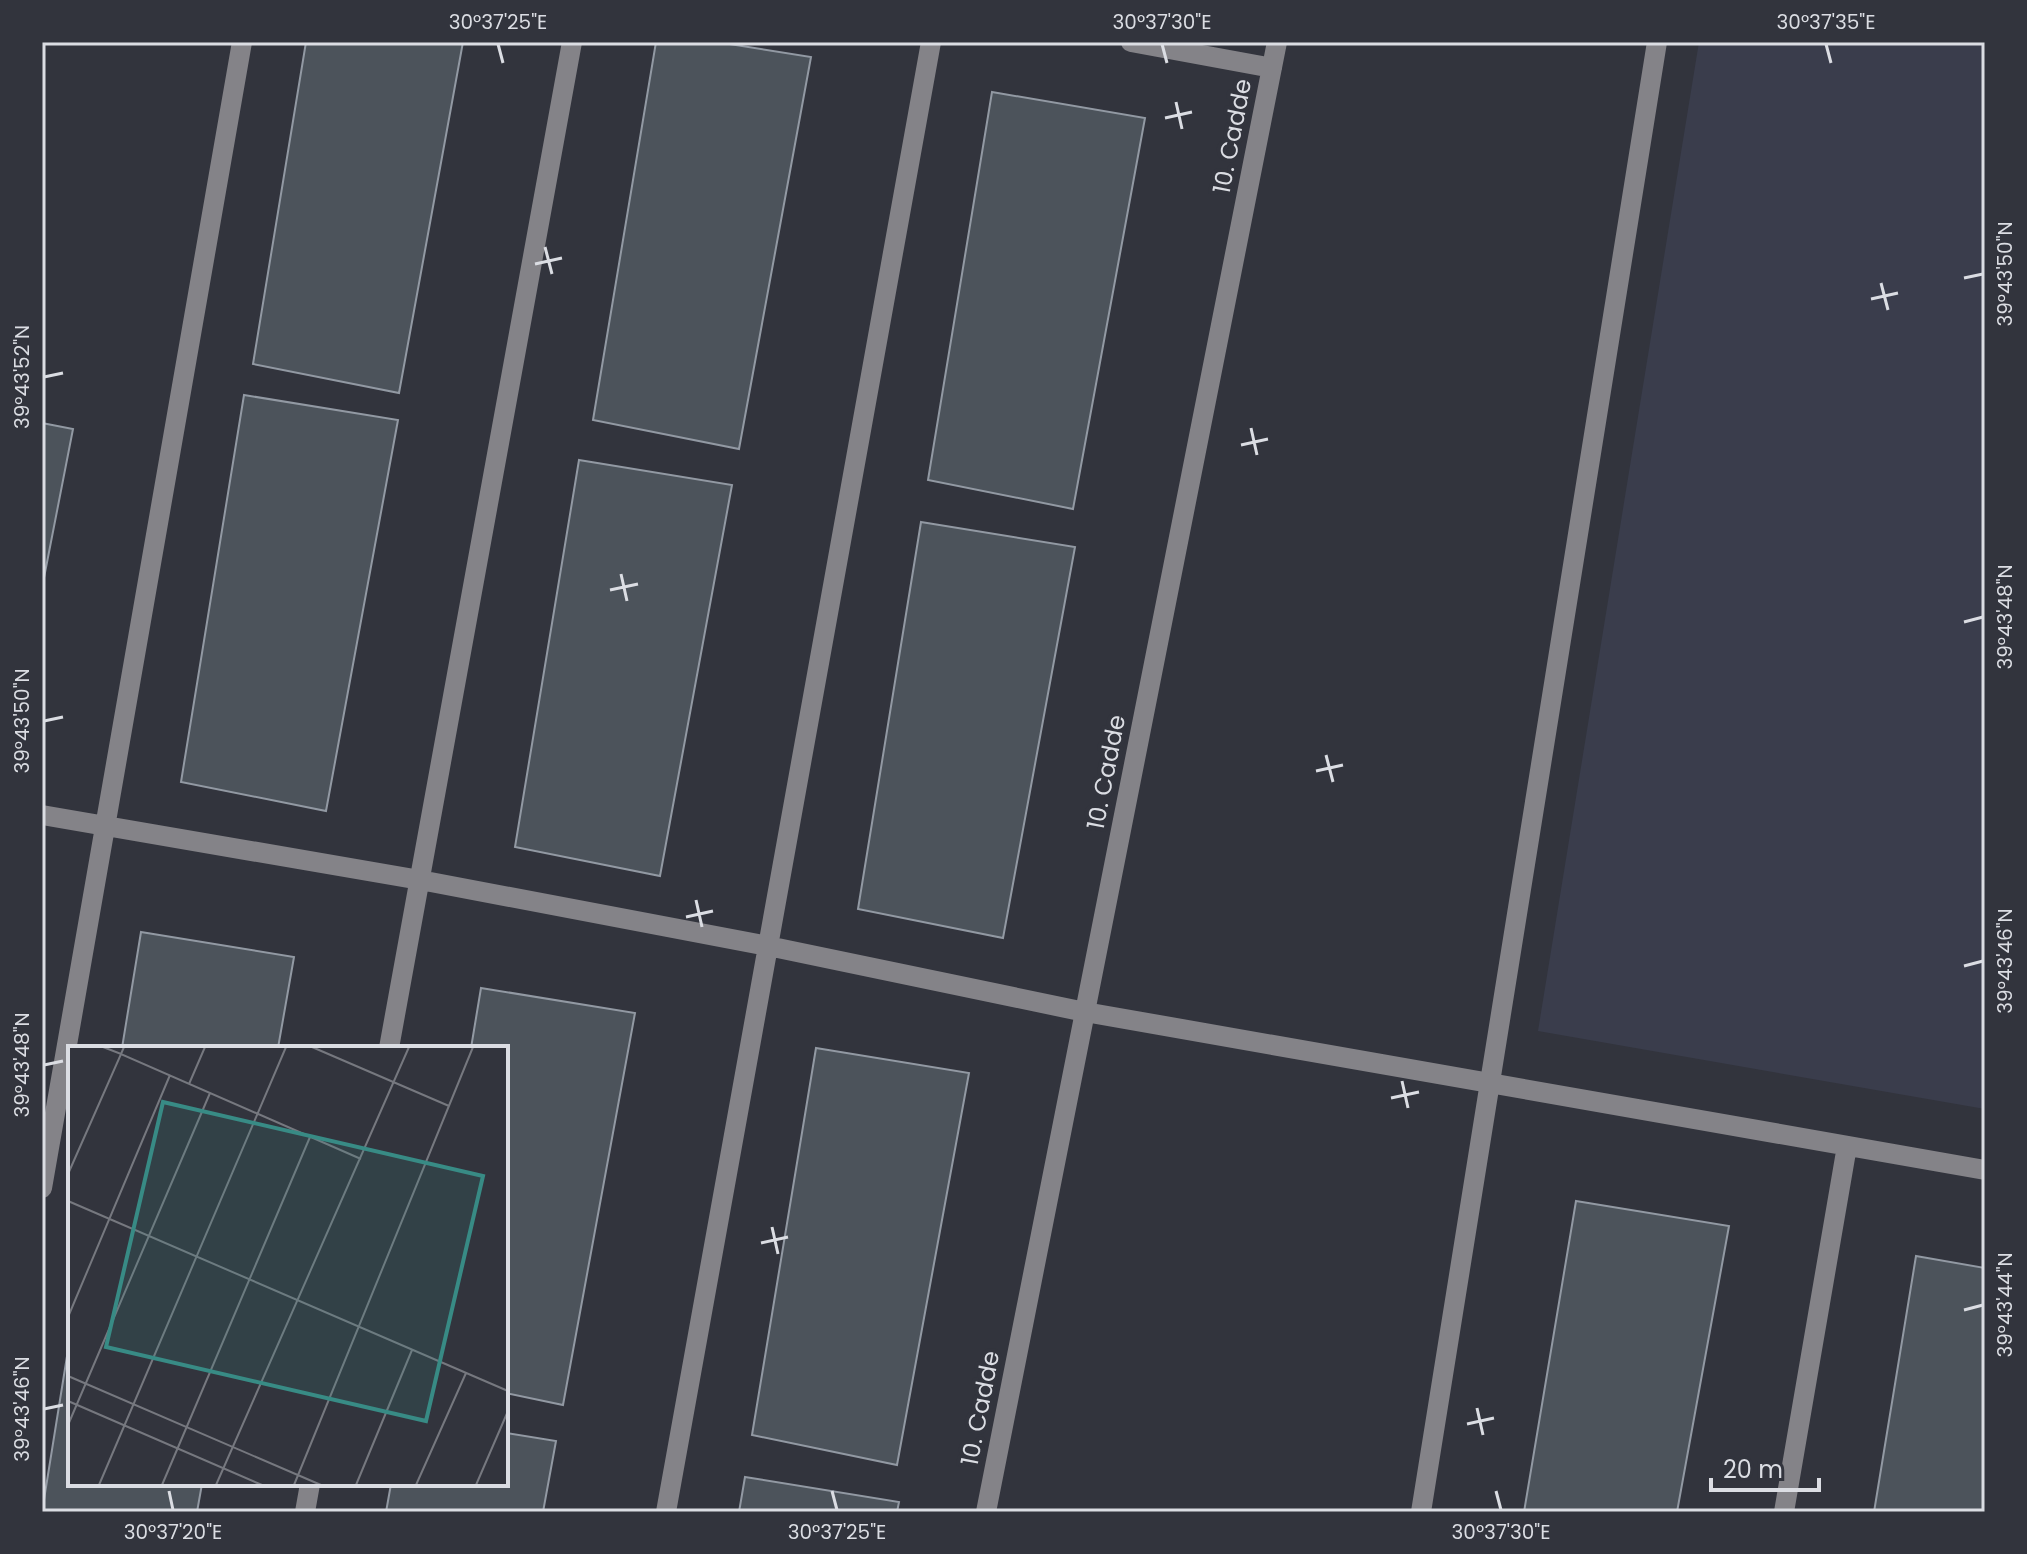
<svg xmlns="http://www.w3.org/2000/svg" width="2027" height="1554" font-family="Poppins,sans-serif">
	<rect width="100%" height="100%" fill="#32343d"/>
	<path fill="#3a3d4c" d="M1699 42H1985V1109L1538 1031Z"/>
	<path fill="#4c535b" stroke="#9299a3" stroke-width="2" d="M306 42H463L399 393 253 364Z
		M656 42H717L811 57 739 449 593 420Z
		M992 92 1145 118 1073 509 928 480Z
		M244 395 398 420 326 811 181 782Z
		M42 423 73 429 42 588Z
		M579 460 732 485 660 876 515 847Z
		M921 522 1075 547 1003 938 858 909Z
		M141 932 294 957 278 1048H122Z
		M481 988 635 1013 563 1405 506 1393V1048H471Z
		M816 1048 969 1073 897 1465 752 1435Z
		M1576 1201 1729 1226 1677 1512H1524Z
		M1916 1256 1985 1268V1512H1874Z
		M68 1350 70 1484H202L197 1512H42Z
		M506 1433 556 1441 543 1512H386L391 1484H506Z
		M745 1477 899 1502 897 1512H739Z"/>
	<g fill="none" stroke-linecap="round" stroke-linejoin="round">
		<path stroke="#848388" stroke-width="20" d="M1131 42 1272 68
			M42 815 420 880 768 946 1085 1012 1985 1170
			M389 1048 572 42
			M42 1188 242 42
			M305 1512 310 1484
			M666 1512 931 42
			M986 1512 1277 42
			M1421 1512 1657 42
			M1784 1512 1847 1146"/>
	</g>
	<path fill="none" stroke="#dbdde3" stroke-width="3" d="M498 44 503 63M1162 44 1167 63M1826 44 1831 63M1176 102 1182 129M1165 118 1192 112M545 247 552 274M535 264 562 258M1964 278 1983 274M1881 283 1888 310M1871 299 1898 293M44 377 63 373M1251 428 1257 455M1241 445 1268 439M621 574 627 601M610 590 638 584M1964 622 1983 617M44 721 63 717M1326 755 1333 782M1316 771 1343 765M696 900 702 927M686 917 713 911M1964 966 1983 961M44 1065 63 1061M1402 1081 1408 1108M1391 1098 1419 1092M772 1227 778 1254M761 1243 788 1237M1964 1310 1983 1305M1477 1408 1483 1435M44 1409 63 1405M1467 1424 1494 1418M169 1491 173 1510M832 1491 837 1510M1496 1491 1501 1510"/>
	<g text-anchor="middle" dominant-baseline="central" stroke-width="8" stroke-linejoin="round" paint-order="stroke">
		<g font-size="24" fill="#dbdde3" stroke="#32343d">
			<text transform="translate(1232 136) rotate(-79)">10. Cadde</text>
			<text transform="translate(1106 772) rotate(-79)">10. Cadde</text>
			<text transform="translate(980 1408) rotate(-79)">10. Cadde</text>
		</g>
	</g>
	<g transform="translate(68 1046)">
		<rect width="440" height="440" fill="#32343d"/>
		<path fill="none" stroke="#76787f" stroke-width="2" d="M35 1 53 8 56 1M244 1 381 60M121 38 137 1M0 128 53 8 293 113M0 155 440 345M0 271 102 29M0 330 253 439M0 355 194 439M0 379 142 47M31 439 218 1M94 439 242 91M148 439 341 1M226 439 405 1M288 439 344 304M348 439 398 327M408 439 440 365"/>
		<path fill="#388b85" fill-opacity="0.15" stroke="#388b85" stroke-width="4" d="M95 56 415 130 358 375 38 301Z"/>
		<rect width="440" height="440" fill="none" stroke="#dbdde3" stroke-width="4"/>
	</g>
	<rect width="2027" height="1554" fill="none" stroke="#32343d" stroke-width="88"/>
	<path d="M1711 1478v12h108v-12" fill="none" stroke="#dbdde3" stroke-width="4"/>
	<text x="1723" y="1478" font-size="24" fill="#dbdde3" stroke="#32343d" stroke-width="6" paint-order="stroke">20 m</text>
	<rect x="44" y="44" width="1939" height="1466" fill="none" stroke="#dbdde3" stroke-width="3"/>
	<g font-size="20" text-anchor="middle" fill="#dbdde3">
		<text x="498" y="29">30°37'25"E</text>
		<text x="1162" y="29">30°37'30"E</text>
		<text x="1826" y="29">30°37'35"E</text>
		<text transform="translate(2005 274) rotate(-90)" y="7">39°43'50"N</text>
		<text transform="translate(22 377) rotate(-90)" y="7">39°43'52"N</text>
		<text transform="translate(2005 617) rotate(-90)" y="7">39°43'48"N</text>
		<text transform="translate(22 721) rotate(-90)" y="7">39°43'50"N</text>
		<text transform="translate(2005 961) rotate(-90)" y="7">39°43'46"N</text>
		<text transform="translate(22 1065) rotate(-90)" y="7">39°43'48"N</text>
		<text transform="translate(2005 1305) rotate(-90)" y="7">39°43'44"N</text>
		<text transform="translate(22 1409) rotate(-90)" y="7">39°43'46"N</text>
		<text x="173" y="1539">30°37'20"E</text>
		<text x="837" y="1539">30°37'25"E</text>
		<text x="1501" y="1539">30°37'30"E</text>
	</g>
</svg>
